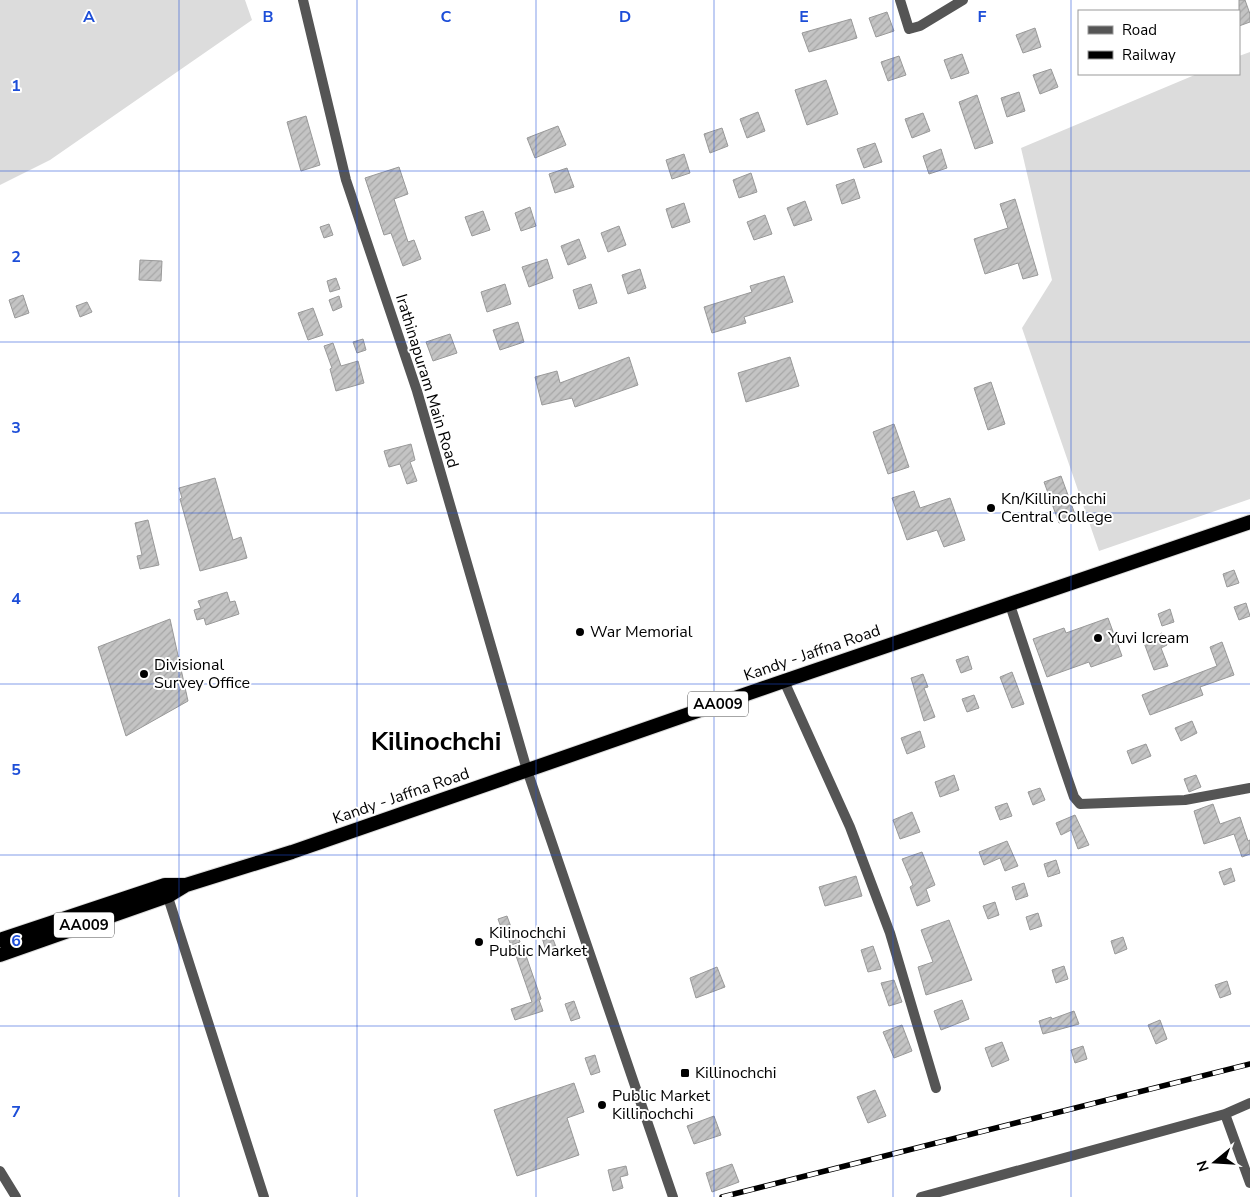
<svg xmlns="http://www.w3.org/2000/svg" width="1250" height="1197" font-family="'Nunito Sans',sans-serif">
	<defs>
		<pattern id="building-hatch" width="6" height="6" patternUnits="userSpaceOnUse" patternTransform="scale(1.25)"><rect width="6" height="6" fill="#c4c4c4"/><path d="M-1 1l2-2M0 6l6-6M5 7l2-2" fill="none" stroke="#a7a7a7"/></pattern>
	</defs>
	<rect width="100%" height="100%" fill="#fff"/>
	<path fill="#dcdcdc" d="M0 0H245L252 20 50 160 0 185Z
		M1250 52V499L1099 551 1022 328 1052 280 1021 148 1197 74H1239V56Z"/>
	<path fill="url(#building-hatch)" stroke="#999" d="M1239 0H1245L1250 14V22L1239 26Z
		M887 12 894 31 876 37 869 18Z
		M851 19 857 38 809 52 802 33Z
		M1035 28 1041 47 1023 53 1016 35Z
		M962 54 969 73 951 79 944 60Z
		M899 56 906 75 888 81 881 62Z
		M1051 69 1058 87 1040 94 1033 75Z
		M826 80 838 114 807 125 795 90Z
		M1019 92 1025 111 1007 117 1001 98Z
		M977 95 993 143 975 149 959 102Z
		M758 112 765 131 747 138 740 119Z
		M923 113 930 131 912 138 905 119Z
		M306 116 320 165 301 171 287 122Z
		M558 126 566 145 535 158 527 138Z
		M722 128 728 146 710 153 704 134Z
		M875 143 882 162 864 168 857 149Z
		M941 149 947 168 929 174 923 156Z
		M684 154 690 173 672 179 666 160Z
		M399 167 408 194 394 199 408 242 414 240 421 259 403 266 391 233 384 235 365 178Z
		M567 168 574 187 555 193 549 174Z
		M751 173 757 192 739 198 733 180Z
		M854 179 860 198 842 204 836 185Z
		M1015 199 1038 275 1023 279 1018 263 985 274 974 239 1008 228 1000 204Z
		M805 201 812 220 794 226 787 208Z
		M684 203 690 222 672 228 666 209Z
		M530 207 536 226 521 231 515 213Z
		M483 211 490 230 472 236 465 217Z
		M765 215 772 234 754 240 747 222Z
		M329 224 333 235 324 238 320 227Z
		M619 226 626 245 608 252 601 233Z
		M579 239 586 258 568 265 561 246Z
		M547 259 553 278 529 287 522 267Z
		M140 260 162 261 161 281 139 280Z
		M640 269 646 288 628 294 622 275Z
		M784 276 793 302 744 317 746 323 712 333 704 307 752 292 750 286Z
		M336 278 340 289 330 292 327 281Z
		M505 284 511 304 487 312 481 292Z
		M591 284 597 303 579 309 573 290Z
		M23 295 29 313 15 318 9 300Z
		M339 296 342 307 333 311 329 300Z
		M87 302 92 312 80 317 76 306Z
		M313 308 323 335 308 340 298 313Z
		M518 322 524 342 500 350 493 330Z
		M450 334 457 353 433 361 426 342Z
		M363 339 366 350 357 353 353 342Z
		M333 343 341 366 358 361 364 383 336 391 330 369 332 368 324 346Z
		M629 357 638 385 575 407 572 398 542 405 535 377 557 371 560 383Z
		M790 357 799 386 746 402 738 373Z
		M991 382 1005 424 988 430 974 388Z
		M894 424 909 467 888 474 873 432Z
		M411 444 415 460 410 462 417 481 407 484 400 464 389 467 384 451Z
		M1061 476 1076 517 1059 523 1044 482Z
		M215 478 233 540 241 537 247 558 200 571 180 499 182 498 179 488Z
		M914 491 920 508 950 498 965 540 944 547 937 530 907 540 892 498Z
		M148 520 159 565 140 569 137 556 142 555 135 523Z
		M1234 570 1239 583 1227 587 1223 574Z
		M227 592 230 602 235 601 239 614 206 625 204 618 197 620 194 610 201 608 198 601Z
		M1246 603 1250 616 1239 620 1234 607Z
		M1170 609 1174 622 1162 626 1158 614Z
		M1108 618 1122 656 1091 667 1089 662 1047 677 1033 639 1064 628 1066 633Z
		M170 619 188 701 126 736 98 647Z
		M1162 633 1167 645 1161 648 1168 666 1154 670 1143 640Z
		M1222 642 1234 675 1200 687 1203 695 1150 715 1142 695 1217 666 1210 647Z
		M968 656 972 669 961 673 956 660Z
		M1012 672 1024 704 1012 708 1000 677Z
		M923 674 928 687 924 688 935 717 924 721 911 678Z
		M974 695 979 708 967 712 962 699Z
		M1192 721 1197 733 1181 741 1175 728Z
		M920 731 925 747 907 754 901 738Z
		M1146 744 1151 756 1132 764 1127 751Z
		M954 775 959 790 940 797 935 782Z
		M1196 775 1201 787 1189 792 1184 779Z
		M1040 788 1045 800 1033 805 1028 792Z
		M1007 803 1012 816 1000 820 995 807Z
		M1213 804 1220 824 1240 817 1248 841 1250 840V854L1242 857 1234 834 1204 844 1194 811Z
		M912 812 920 832 900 839 893 820Z
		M1075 815 1089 845 1078 849 1071 830 1061 835 1056 823Z
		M1007 841 1018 866 1005 871 1000 858 984 865 979 852Z
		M922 852 935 885 926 889 930 901 917 906 910 887 913 885 902 859Z
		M1056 860 1060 873 1048 877 1044 864Z
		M1231 868 1235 881 1224 885 1219 872Z
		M856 876 862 896 825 906 819 887Z
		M1024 883 1028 896 1016 900 1012 887Z
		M995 902 999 915 988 919 983 906Z
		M1038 913 1042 926 1030 930 1026 917Z
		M507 916 511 927 502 930 498 919Z
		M949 920 972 980 926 995 918 967 933 962 921 930Z
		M516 931 520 942 511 945 507 935Z
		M550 931 556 947 546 951 541 934Z
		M1123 937 1127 949 1115 954 1111 941Z
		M522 944 541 999 539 1000 543 1011 515 1020 511 1009 532 1002 513 947Z
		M873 946 881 969 868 972 861 950Z
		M1064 966 1068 979 1056 983 1052 970Z
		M717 967 725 987 696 998 690 978Z
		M894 980 902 1002 889 1006 881 983Z
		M1227 981 1231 994 1220 998 1215 985Z
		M962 1000 969 1019 941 1030 934 1011Z
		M574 1001 580 1018 571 1021 565 1004Z
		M1074 1011 1079 1024 1043 1034 1039 1021 1051 1017 1052 1019Z
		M1160 1020 1167 1039 1156 1044 1148 1025Z
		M902 1025 912 1051 894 1058 883 1032Z
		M1002 1042 1009 1060 992 1067 985 1048Z
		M1083 1046 1087 1059 1075 1063 1071 1050Z
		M595 1055 600 1072 591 1075 585 1058Z
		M574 1083 584 1112 567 1118 579 1155 517 1176 494 1110Z
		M875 1090 886 1116 868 1123 857 1097Z
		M714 1116 721 1135 694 1144 687 1126Z
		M732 1164 739 1182 712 1192 706 1173Z
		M626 1166 628 1175 620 1177 623 1188 613 1191 608 1170Z"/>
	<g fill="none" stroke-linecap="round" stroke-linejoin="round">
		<g stroke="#dbdbdb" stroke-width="16">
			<path id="trunk" d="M0 940 165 885H185
				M0 955 168 896 186 885 292 852 784 681 1250 522"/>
		</g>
		<path stroke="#555" stroke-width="10" d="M303 0 346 180 417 391 527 770
			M900 0 909 29 920 26 963 0
			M1010 605 1064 768 1074 797 1080 804 1185 800 1250 788
			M784 681 850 827 890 933 936 1088
			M166 891 264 1197
			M1225 1114 1250 1183
			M0 1171 16 1197
			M921 1197 1225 1114 1250 1103"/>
		<path stroke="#555" stroke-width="10" d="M527 770 673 1197"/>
		<use href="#trunk" stroke="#000" stroke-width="14"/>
		<g stroke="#000" stroke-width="5.5">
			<path id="rail" d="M722 1197 1250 1064"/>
		</g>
		<use href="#rail" stroke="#fff" stroke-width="4" stroke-dasharray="11" stroke-linecap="butt"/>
	</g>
	<path fill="none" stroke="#1d4ed8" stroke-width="1" stroke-opacity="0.55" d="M179 0V1197M357 0V1197M536 0V1197M714 0V1197M893 0V1197M1071 0V1197M0 171H1250M0 342H1250M0 513H1250M0 684H1250M0 855H1250M0 1026H1250"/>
	<g fill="#000" stroke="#fff" stroke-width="2">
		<circle cx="991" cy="508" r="5"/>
		<circle cx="580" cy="632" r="5"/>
		<circle cx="1098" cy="638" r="5"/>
		<circle cx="144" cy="674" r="5"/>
		<circle cx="479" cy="942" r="5"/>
		<rect x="680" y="1068" width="10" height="10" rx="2.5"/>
		<circle cx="602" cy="1105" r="5"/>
	</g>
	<g text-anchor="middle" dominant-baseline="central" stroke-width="4" stroke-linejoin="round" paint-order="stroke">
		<g fill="#fff" stroke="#4c4c4c" stroke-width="1">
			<rect x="688" y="691.5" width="60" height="25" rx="4"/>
			<rect x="54" y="912.5" width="60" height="25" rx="4"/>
		</g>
		<g font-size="15" font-weight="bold" fill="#000">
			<text x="718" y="704">AA009</text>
			<text x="84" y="925">AA009</text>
		</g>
		<g font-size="16" fill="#000" stroke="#fff">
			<text transform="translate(427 381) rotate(73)">Irathinapuram Main Road</text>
			<text transform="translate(812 653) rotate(-19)">Kandy - Jaffna Road</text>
			<text transform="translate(401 796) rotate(-19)">Kandy - Jaffna Road</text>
		</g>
		<g font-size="16" fill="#000" stroke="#fff" text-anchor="start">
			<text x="1001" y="499">Kn/Killinochchi<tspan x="1001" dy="18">Central College</tspan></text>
			<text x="590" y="632">War Memorial</text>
			<text x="1108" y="638">Yuvi Icream</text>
			<text x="154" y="665">Divisional<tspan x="154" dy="18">Survey Office</tspan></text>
			<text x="489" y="933">Kilinochchi<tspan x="489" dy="18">Public Market</tspan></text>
			<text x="695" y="1073">Killinochchi</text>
			<text x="612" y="1096">Public Market<tspan x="612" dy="18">Killinochchi</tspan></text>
		</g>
		<g font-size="26" font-weight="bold" fill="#000" stroke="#fff">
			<text x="436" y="741">Kilinochchi</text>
		</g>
	</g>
	<g font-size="16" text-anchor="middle" font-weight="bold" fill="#1d4ed8" stroke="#fff" stroke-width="4" stroke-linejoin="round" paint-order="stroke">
		<text x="89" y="22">A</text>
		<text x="268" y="22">B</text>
		<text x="446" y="22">C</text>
		<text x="625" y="22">D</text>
		<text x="804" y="22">E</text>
		<text x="982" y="22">F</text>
		<text x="16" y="91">1</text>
		<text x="16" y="262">2</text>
		<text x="16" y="433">3</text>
		<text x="16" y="604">4</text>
		<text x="16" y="775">5</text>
		<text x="16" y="946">6</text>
		<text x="16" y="1117">7</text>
	</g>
	<rect x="1078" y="10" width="162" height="65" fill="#ffffff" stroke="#999999"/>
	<rect x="1088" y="26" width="25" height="8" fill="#555555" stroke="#999999"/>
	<text x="1122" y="35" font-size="15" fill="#000000">Road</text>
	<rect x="1088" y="51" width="25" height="8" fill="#000000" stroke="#999999"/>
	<text x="1122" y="60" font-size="15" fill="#000000">Railway</text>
	<g transform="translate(1215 1162) rotate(252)" stroke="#ffffff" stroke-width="4" paint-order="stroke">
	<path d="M0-4L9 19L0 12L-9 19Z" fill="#000000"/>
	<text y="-8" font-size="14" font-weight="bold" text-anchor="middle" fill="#000000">N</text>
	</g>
</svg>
